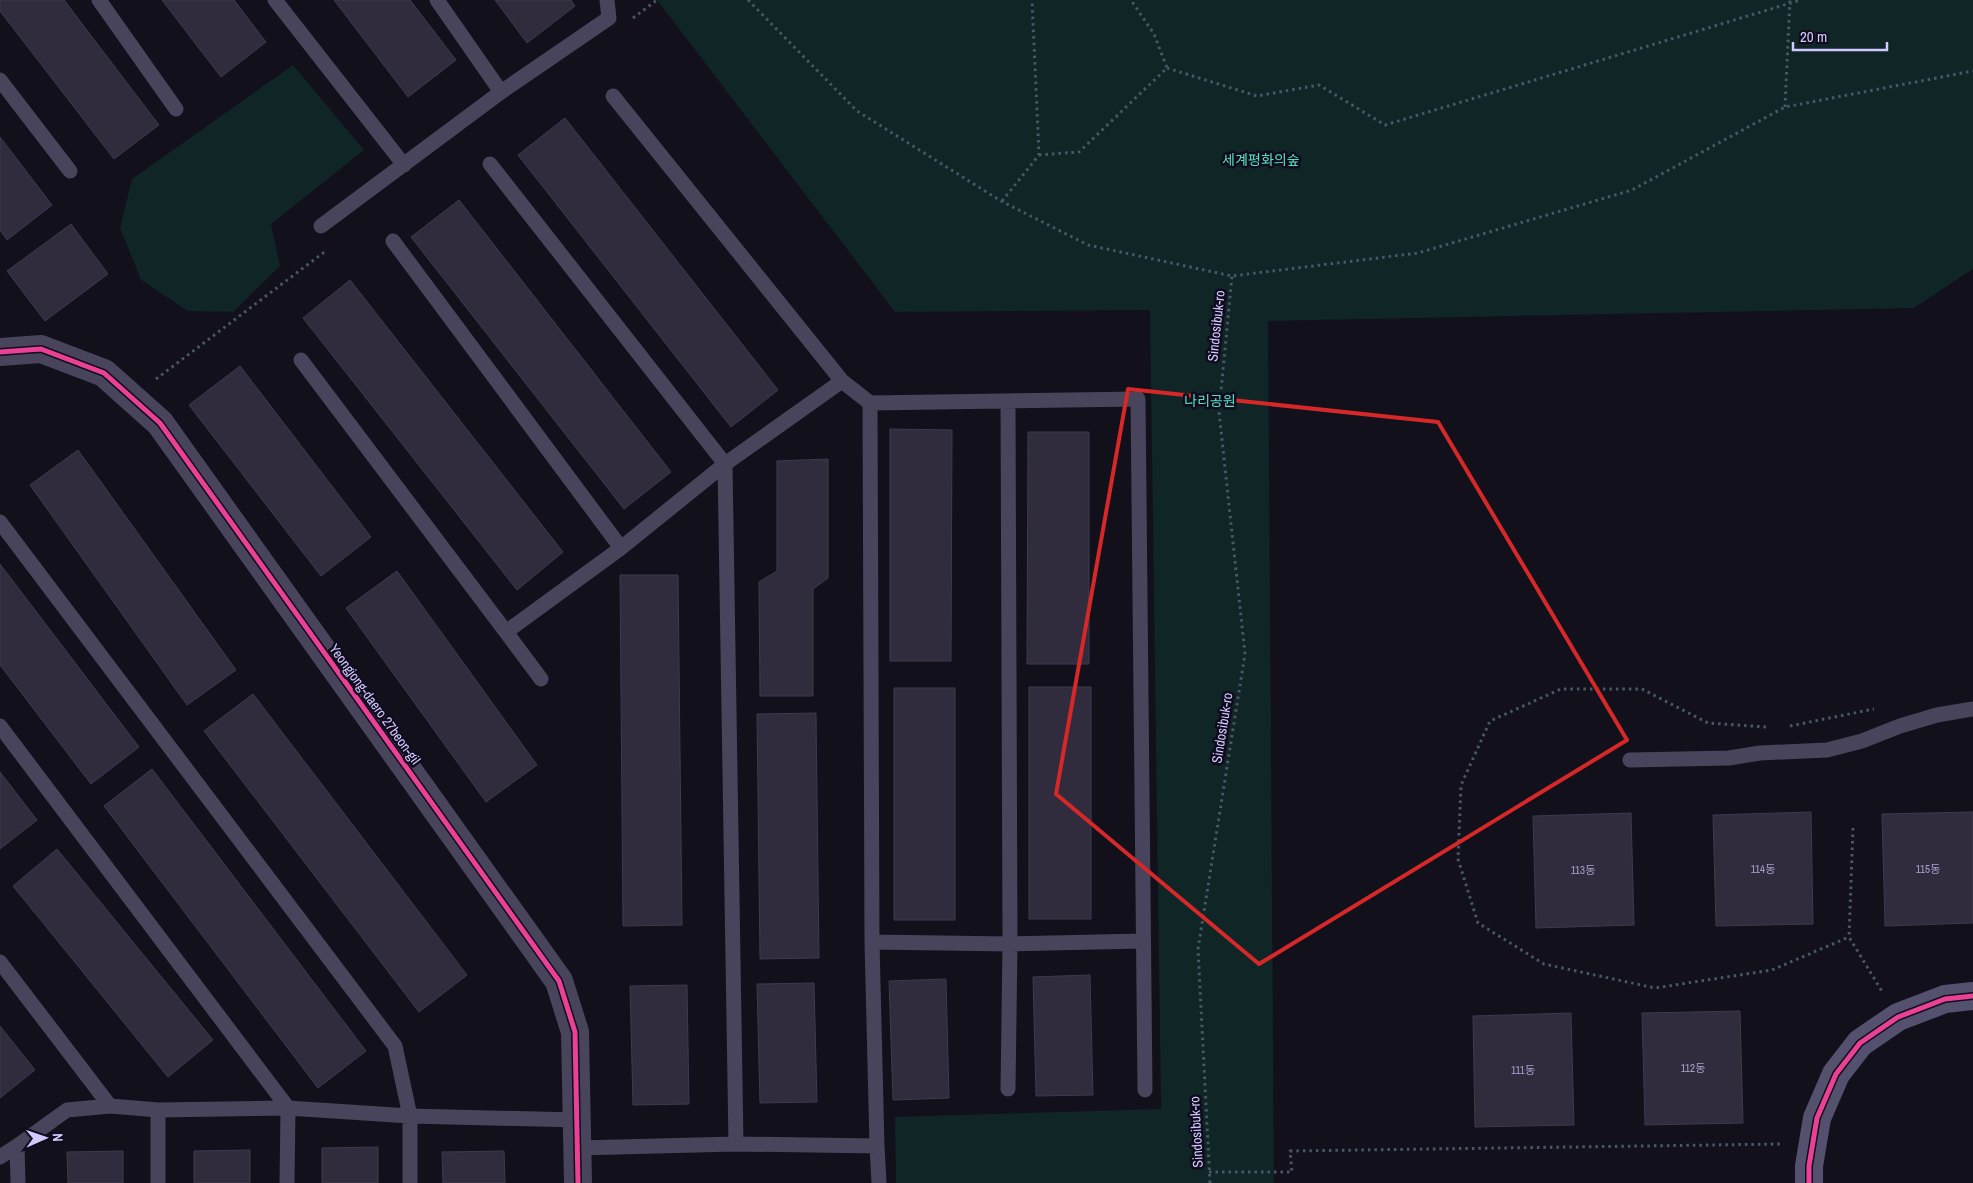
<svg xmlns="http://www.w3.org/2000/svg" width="1973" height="1183" font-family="'Archivo Narrow','Noto Sans KR',sans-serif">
	<rect width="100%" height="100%" fill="#12101a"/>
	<path fill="#0f2526" d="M657 0H1973V269L1914 308 1268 321 1274 1183H896L895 1117 1161 1109 1150 310 895 312Z
		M293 65 364 150 271 224 280 266 233 312 188 311 141 280 120 228 132 179Z"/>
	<path fill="#302c3d" stroke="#3e3a4f" d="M0 0H64L159 125 114 159 0 11Z
		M162 0H234L266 42 221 77Z
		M334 0H410L456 60 408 97Z
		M495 0H571L575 6 527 43Z
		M565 118 778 390 731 427 518 155Z
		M0 137 52 205 7 240 0 230Z
		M459 200 671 472 624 509 411 237Z
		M71 224 108 274 45 321 7 271Z
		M350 280 563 552 517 590 303 318Z
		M240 366 371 537 321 576 189 405Z
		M890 429 952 430 951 661H890Z
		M1028 432H1089V664H1027Z
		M78 450 236 670 187 705 30 485Z
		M828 459V578L813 589V696H760L759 582 777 571V461Z
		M0 564 139 747 91 784 0 665Z
		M397 571 537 765 486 802 346 608Z
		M620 575H678L682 925 623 926Z
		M1029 687H1091V919H1029Z
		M894 688H955V920H894Z
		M253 694 467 975 419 1012 204 731Z
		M816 713 819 958 760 959 757 714Z
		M152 769 366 1051 318 1088 104 806Z
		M0 772 37 820 0 849Z
		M1811 812 1813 924 1716 926 1713 815Z
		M1973 812V923L1885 926 1882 814Z
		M1631 813 1634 925 1536 928 1533 816Z
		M57 849 213 1040 168 1077 13 886Z
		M1090 975 1093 1095 1036 1096 1033 977Z
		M946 979 949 1098 893 1100 889 981Z
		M814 983 817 1102 760 1103 757 984Z
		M687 985 689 1104 633 1105 630 986Z
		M1740 1011 1743 1123 1645 1125 1642 1013Z
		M1571 1013 1574 1125 1475 1127 1473 1016Z
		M0 1026 35 1070 0 1098Z
		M378 1147V1183H322V1148Z
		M250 1150V1183H194V1151Z
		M123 1151V1183H68L67 1152Z
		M504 1151 505 1183H443L442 1152Z"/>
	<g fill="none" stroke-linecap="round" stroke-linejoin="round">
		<path stroke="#495866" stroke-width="3" stroke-dasharray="2.5 4" stroke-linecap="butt" d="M748 0 857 111 1001 201 1088 245 1232 276 1418 253 1632 190 1785 107 1973 71
			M633 18 657 0
			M1167 68 1257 96 1319 85 1385 125 1801 0
			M1785 107 1790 0
			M1039 155 1079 152 1167 68 1154 34 1131 0
			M1002 201 1039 155 1032 0
			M156 379 327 250
			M1790 726 1874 709
			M1766 727 1708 723 1642 689H1561L1490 721 1461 785 1458 859 1478 923 1544 964 1655 988 1772 970 1849 937
			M1853 828 1849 937 1883 993
			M1209 1172H1292L1290 1151 1782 1144
			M1210 1183 1198 949 1245 654 1219 412 1232 276"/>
		<path stroke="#47445b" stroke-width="15" d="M99 0 176 109
			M275 0 404 165
			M437 0 501 92
			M0 80 70 171
			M613 96 842 381 870 403
			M490 164 725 464 736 1144
			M321 226 501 92 609 18 607 0
			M393 241 621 548
			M301 360 506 632 621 548 725 464 842 381
			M0 522 395 1046 410 1116V1183
			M506 632 541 679
			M0 726 288 1108 287 1183
			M1630 760 1729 758 1760 753 1827 750 1862 741 1900 726 1937 715 1973 709
			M872 942 1010 944 1143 941
			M0 962 110 1106
			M1008 1089 1010 944 1008 401
			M17 1146 18 1183
			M877 1146 872 942 870 403 1138 399 1145 1090
			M578 1148 736 1144 877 1146 879 1183
			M0 1157 17 1146 67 1110 110 1106 158 1110 288 1108 410 1116 577 1120
			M158 1183V1110"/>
		<path stroke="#47445b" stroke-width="28" d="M0 352 41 349 104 373 160 423 559 981 575 1032 578 1183"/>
		<path stroke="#53516e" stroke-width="28" d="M1809 1183V1166L1817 1118 1836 1074 1860 1043 1898 1017 1945 999 1973 996"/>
		<g stroke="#100c1e" stroke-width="8">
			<path id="cycleway" d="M0 352 41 349 104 373 160 423 559 981 575 1032 578 1183
				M1809 1183V1166L1817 1118 1836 1074 1860 1043 1898 1017 1945 999 1973 996"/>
		</g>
		<use href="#cycleway" stroke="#ea4096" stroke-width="5"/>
	</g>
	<path fill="none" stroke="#d62828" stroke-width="4" stroke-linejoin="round" d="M1128 389 1438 422 1627 740 1259 964 1056 794Z"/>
	<g text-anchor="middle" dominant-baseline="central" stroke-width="5" stroke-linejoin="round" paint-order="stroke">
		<g font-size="11" fill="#a9a2ce">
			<text x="1763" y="869">114동</text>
			<text x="1928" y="869">115동</text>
			<text x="1583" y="870">113동</text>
			<text x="1693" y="1068">112동</text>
			<text x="1523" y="1070">111동</text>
		</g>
		<g font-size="14" fill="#54e0c3" stroke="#100c1e">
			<text x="1261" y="160">세계평화의숲</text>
			<text x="1210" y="401">나리공원</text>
		</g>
		<g font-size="14" fill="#d1c9ff" stroke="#100c1e">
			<text transform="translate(1216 326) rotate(-84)">Sindosibuk-ro</text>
			<text transform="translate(375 704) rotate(54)">Yeongjong-daero 27beon-gil</text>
			<text transform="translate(1222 728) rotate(-81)">Sindosibuk-ro</text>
			<text transform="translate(1196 1132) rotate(-93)">Sindosibuk-ro</text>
		</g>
	</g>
	<g transform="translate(45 1138) rotate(88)" stroke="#100c1e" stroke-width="4" paint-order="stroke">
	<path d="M0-4L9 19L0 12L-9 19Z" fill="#d1c9ff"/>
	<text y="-8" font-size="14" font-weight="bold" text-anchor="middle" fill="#d1c9ff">N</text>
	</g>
	<path d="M1793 42v8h94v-8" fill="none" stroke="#d1c9ff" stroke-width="2.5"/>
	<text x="1800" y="42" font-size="15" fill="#d1c9ff" stroke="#100c1e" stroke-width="4" paint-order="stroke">20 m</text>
</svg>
